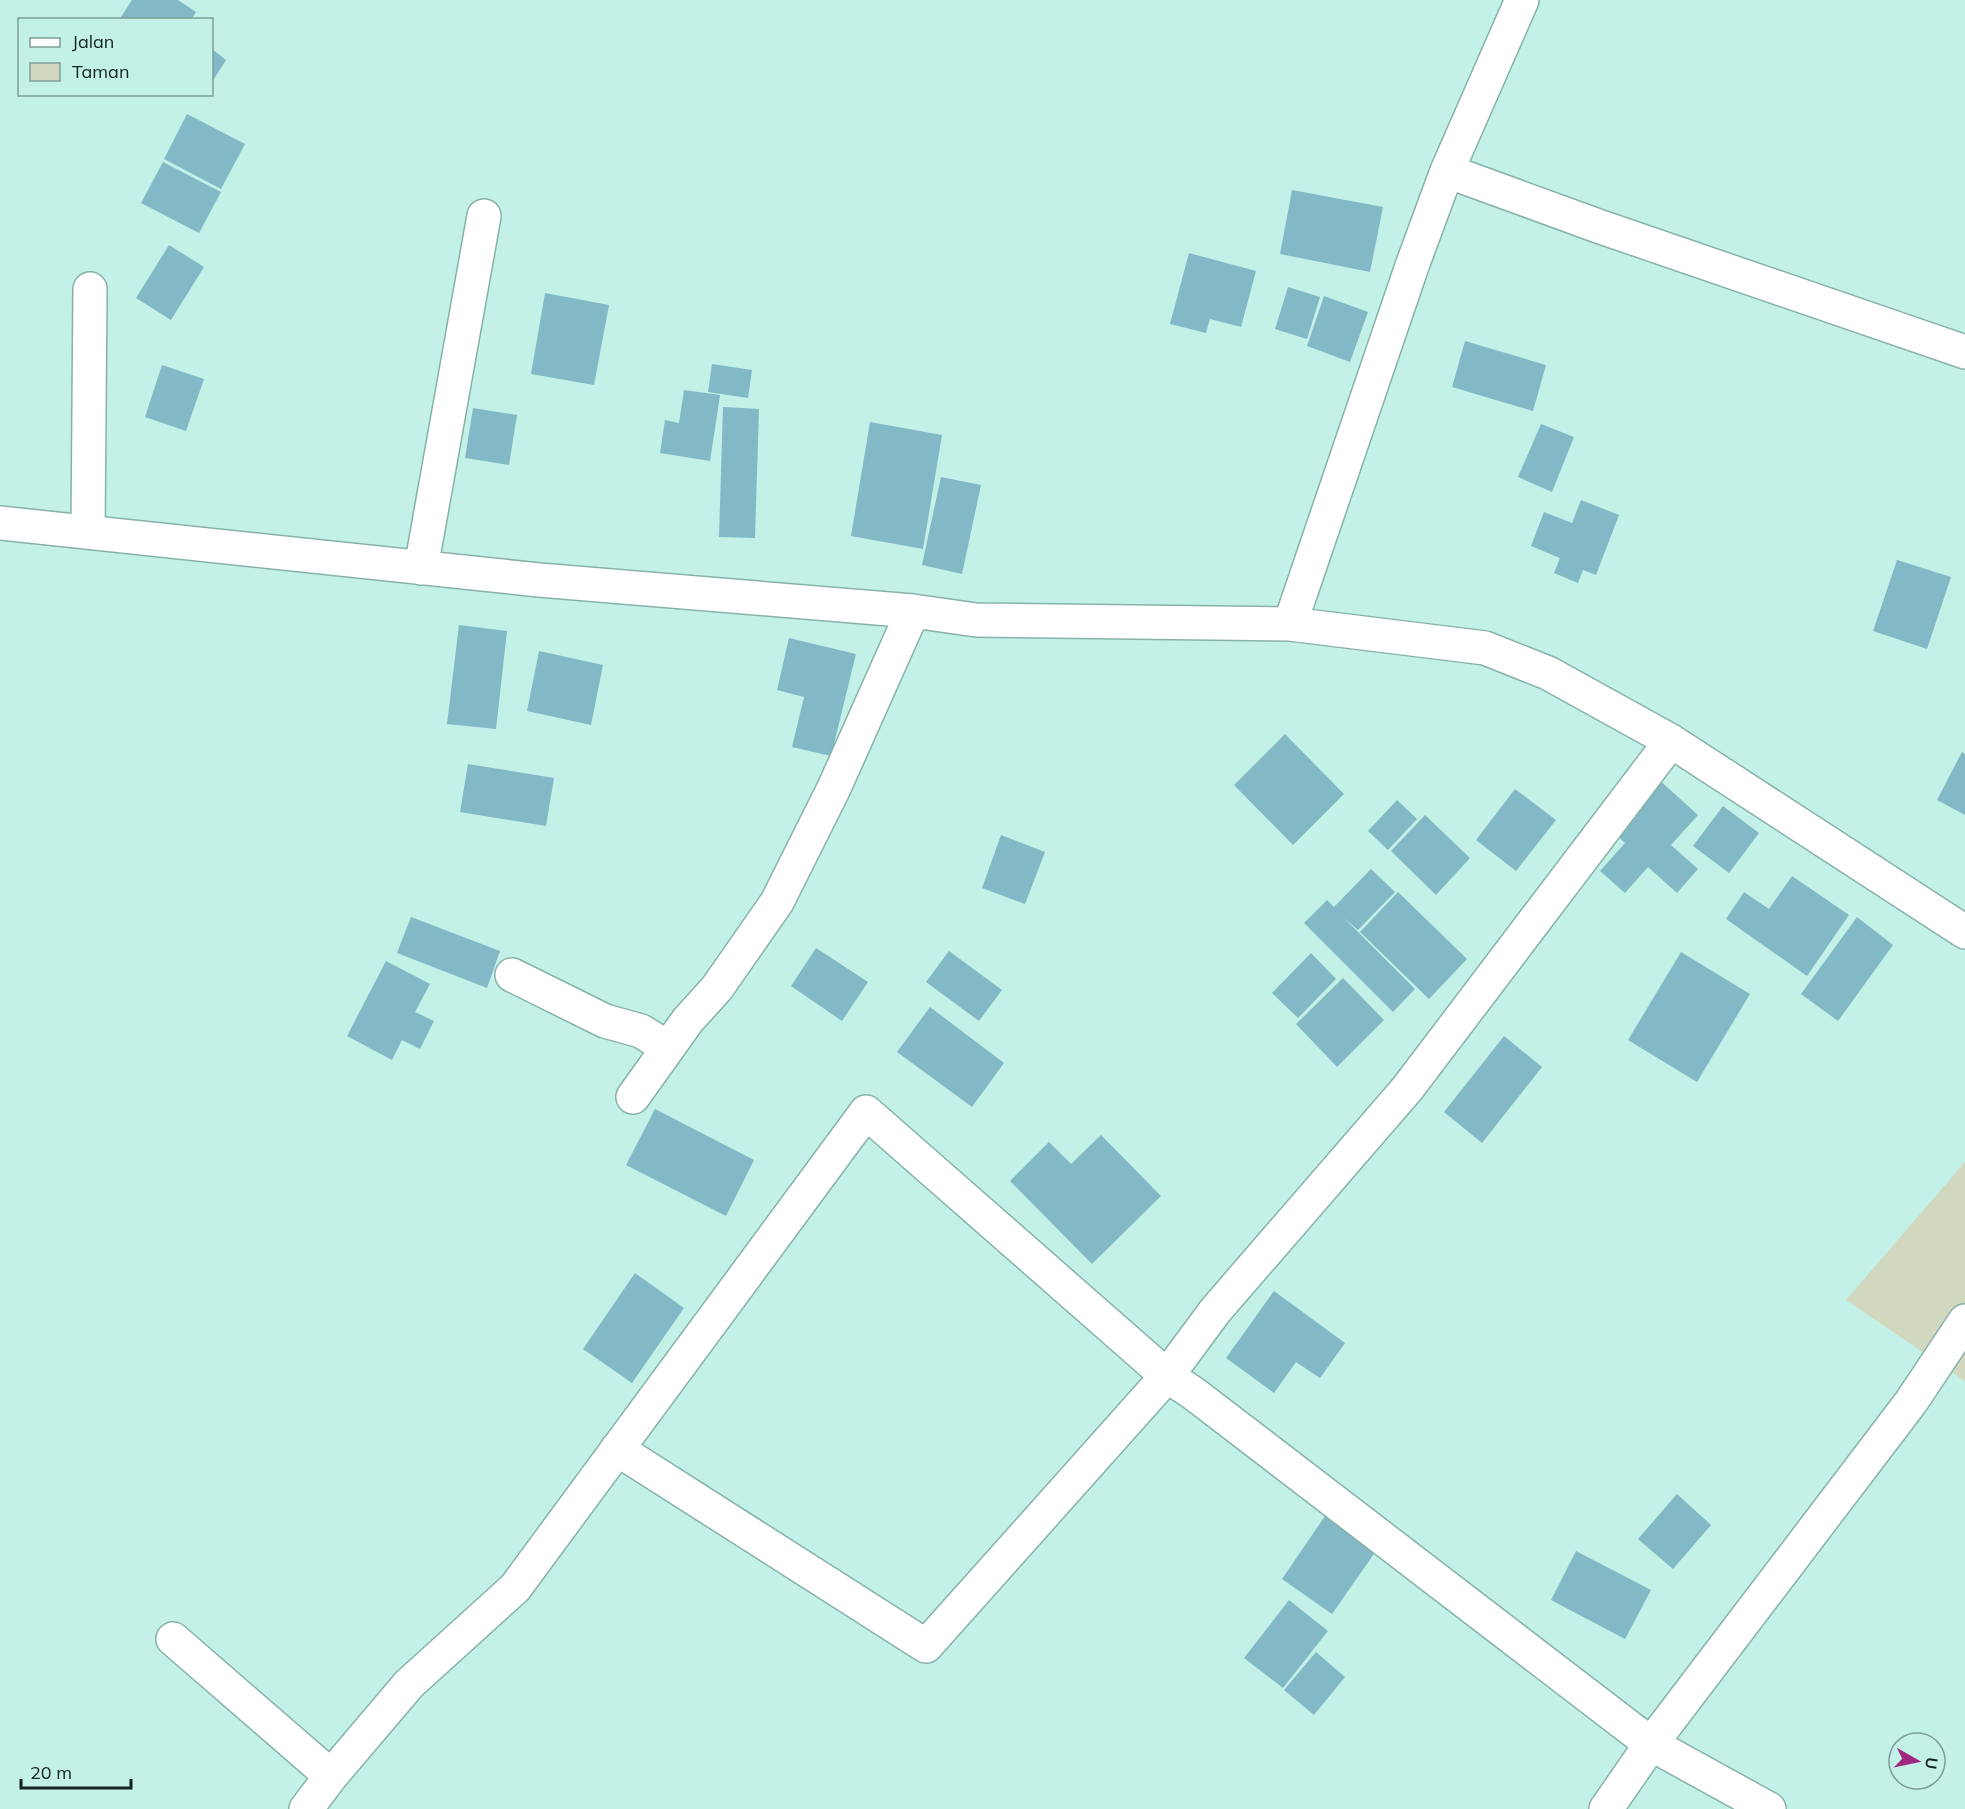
<svg xmlns="http://www.w3.org/2000/svg" width="1965" height="1809" font-family="Mulish,sans-serif">
	<rect width="100%" height="100%" fill="#c3f0e7"/>
	<path fill="#d2d8be" d="M1965 1162V1381L1846 1300Z"/>
	<path fill="#83b9c6" d="M132 0H178L196 12 191 20H119Z
		M212 49 226 60 212 82Z
		M187 114 245 144 221 189 164 159Z
		M163 162 221 192 199 233 141 203Z
		M1292 190 1383 207 1370 272 1280 254Z
		M169 245 204 267 171 320 136 298Z
		M1189 253 1256 271 1241 327 1210 319 1206 333 1170 324Z
		M1288 287 1320 297 1307 339 1275 329Z
		M545 293 609 305 594 385 531 374Z
		M1324 296 1368 312 1350 362 1307 346Z
		M1465 341 1546 365 1533 411 1452 387Z
		M712 364 752 370 748 398 708 392Z
		M162 365 204 379 186 431 145 417Z
		M684 390 720 395 710 461 660 453 665 420 679 423Z
		M723 407 759 409 755 538 719 537Z
		M473 408 517 415 509 465 465 458Z
		M870 422 942 435 923 549 851 536Z
		M1541 424 1574 437 1552 492 1518 477Z
		M941 477 981 485 962 574 922 565Z
		M1581 500 1619 515 1596 575 1583 570 1578 583 1554 573 1560 558 1531 546 1544 512 1572 523Z
		M1897 560 1951 577 1927 649 1873 631Z
		M459 625 507 631 496 729 447 724Z
		M789 638 856 654 831 756 792 747 804 697 777 690Z
		M539 651 603 665 591 725 527 711Z
		M1285 734 1344 794 1293 845 1234 785Z
		M1962 752 1965 754V815L1937 800Z
		M468 764 554 778 546 826 460 812Z
		M1657 778 1698 815 1671 845 1698 869 1677 893 1648 867 1625 893 1600 871 1625 843 1611 830Z
		M1515 789 1556 820 1516 871 1476 840Z
		M1397 800 1417 819 1388 850 1368 831Z
		M1723 806 1759 833 1729 873 1693 846Z
		M1425 815 1470 858 1436 895 1391 851Z
		M1001 835 1045 852 1025 904 982 888Z
		M1371 869 1395 892 1358 930 1344 918 1415 989 1393 1012 1304 923 1327 900 1334 907Z
		M1792 876 1849 915 1807 976 1726 919 1744 892 1769 909Z
		M1398 892 1467 959 1429 999 1360 932Z
		M411 917 500 951 487 988 397 953Z
		M1857 917 1893 945 1838 1021 1801 994Z
		M816 948 868 982 842 1021 791 986Z
		M949 951 1002 990 979 1021 926 982Z
		M1681 952 1750 994 1697 1082 1628 1040Z
		M1311 953 1336 979 1298 1018 1272 993Z
		M386 961 430 984 415 1012 434 1021 420 1049 402 1040 392 1060 347 1036Z
		M1343 978 1384 1020 1337 1067 1296 1024Z
		M930 1007 1004 1063 972 1107 897 1052Z
		M1504 1036 1542 1067 1482 1143 1444 1112Z
		M655 1109 754 1160 726 1216 626 1165Z
		M1101 1135 1161 1196 1092 1264 1010 1181 1049 1142 1071 1164Z
		M635 1273 684 1308 632 1383 583 1349Z
		M1274 1291 1345 1343 1320 1378 1296 1362 1274 1393 1226 1358Z
		M1677 1494 1711 1525 1673 1569 1638 1539Z
		M1325 1516 1376 1551 1332 1614 1282 1579Z
		M1576 1551 1651 1590 1625 1639 1551 1600Z
		M1289 1600 1328 1631 1283 1688 1244 1658Z
		M1316 1652 1345 1677 1314 1715 1284 1690Z"/>
	<g fill="none" stroke-linecap="round" stroke-linejoin="round">
		<g stroke="#87b2aa" stroke-width="36">
			<path id="minor" d="M1447 171 1522 0
				M0 523 539 580 913 611 976 620 1290 624 1485 648 1548 673 1671 741 1965 932
				M88 532 90 289
				M421 568 484 216
				M1290 624 1412 266 1447 171 1598 226 1965 352
				M512 975 605 1021 641 1031 668 1048 688 1020 717 988 777 902 834 788 913 611
				M633 1097 668 1048
				M617 1449 926 1646 1167 1376 1215 1311 1407 1089 1671 741
				M173 1639 331 1776
				M306 1809 331 1776 409 1684 515 1588 866 1112 1167 1376 1193 1393 1651 1744 1769 1809
				M1606 1809 1651 1744 1911 1402 1965 1321"/>
		</g>
		<use href="#minor" stroke="#fff" stroke-width="33"/>
	</g>
	<rect x="18" y="18" width="195" height="78" fill="#c3f0e7" stroke="#7d9e98" stroke-width="1.5"/>
	<rect x="30" y="38" width="30" height="9" fill="#ffffff" stroke="#7d9e98" stroke-width="1.5"/>
	<text x="72" y="48" font-size="18" fill="#132421">Jalan</text>
	<rect x="30" y="63" width="30" height="18" fill="#d2d8be" stroke="#7d9e98" stroke-width="1.5"/>
	<text x="72" y="78" font-size="18" fill="#132421">Taman</text>
	<g transform="translate(1917 1761) rotate(99)"><circle r="28" fill="#c3f0e7" stroke="#7d9e98" stroke-width="1.5"/>
	<path d="M0-4.5L10 22L0 15L-10 22Z" fill="#a1287f"/>
	<text y="-9" font-size="16" font-weight="bold" text-anchor="middle" fill="#132421">U</text>
	</g>
	<path d="M21 1779v9h110v-9" fill="none" stroke="#132421" stroke-width="3"/>
	<text x="30" y="1779" font-size="18" fill="#132421" stroke="#c3f0e7" stroke-width="4.5" paint-order="stroke">20 m</text>
</svg>
